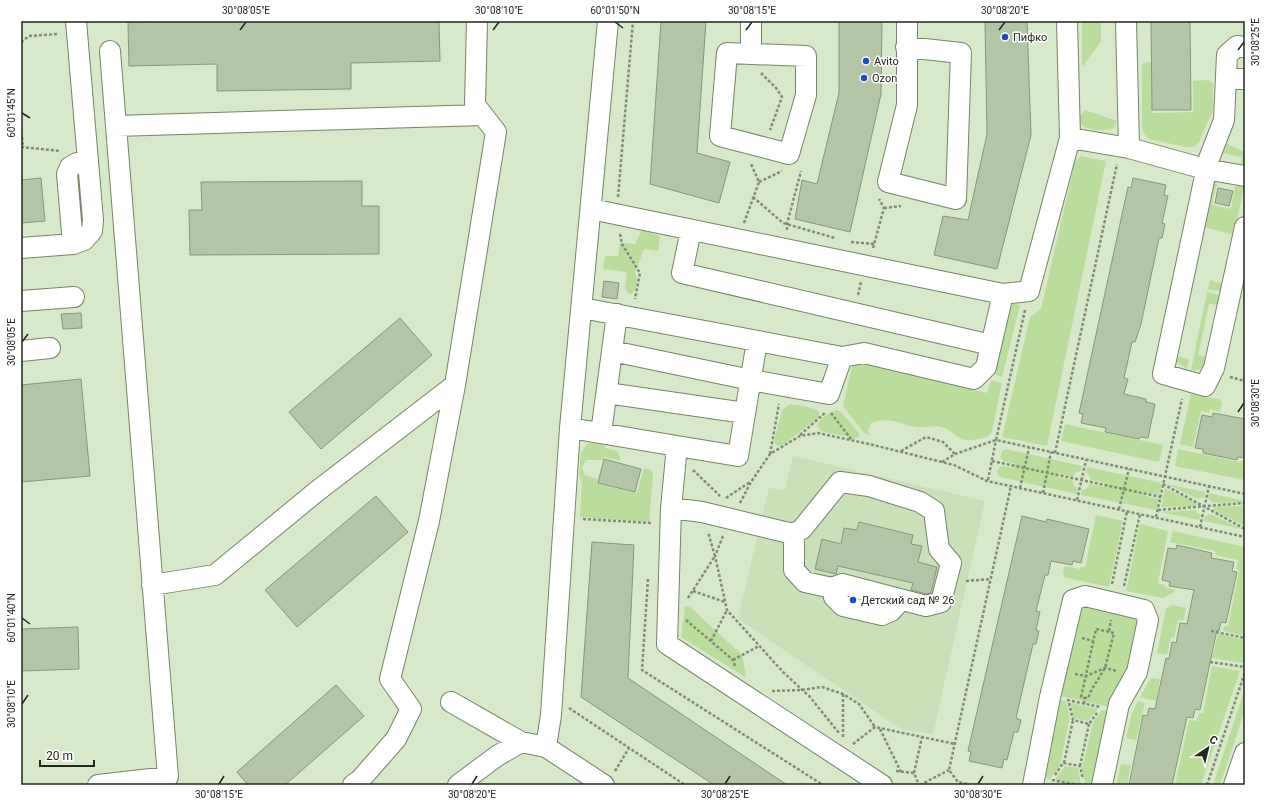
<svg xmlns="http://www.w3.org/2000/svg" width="1266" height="806" font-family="Roboto,sans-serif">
	<rect width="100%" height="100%" fill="#d7e9c8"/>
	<path fill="#cae0b9" d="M793 456 985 501 933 734 901 729 738 619 769 488 785 490Z"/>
	<path fill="#badd9c" d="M1082 21H1101V41L1084 65H1082Z
		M1151 62 1152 113 1193 112V81L1208 80 1213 83V110L1199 142 1196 145 1193 147H1186L1149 139 1144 134 1142 130V65L1143 63Z
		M1085 110 1117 121 1113 129C1106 131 1087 131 1081 124 1081 122 1080 119 1079 117Z
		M1223 142 1245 152V169H1240L1242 157 1222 153 1220 164 1216 153Z
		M1081 156 1106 161 1047 446 1002 437 1030 317 1041 309 1075 162Z
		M1214 181 1216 182 1218 186H1216L1212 205 1231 209 1235 186 1238 185 1244 187 1234 235 1200 226Z
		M642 230 660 236 658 251 644 249 635 272C638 279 638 288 632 294H629L625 288 627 272 603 269 605 256H618L620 243 635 244Z
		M1210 280 1222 284 1224 292 1208 289Z
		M1207 292 1223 296 1218 305 1209 304 1198 355 1212 358C1206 366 1202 371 1191 370Z
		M1008 302 1020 305 1002 377 992 374Z
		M1175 356 1189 359 1187 369 1175 360Z
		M859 362 987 393 991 380 1002 383 992 432C988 437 984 438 978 439 957 444 958 432 941 427 933 425 924 428 916 427 899 424 889 416 871 423L868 430 869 435 864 433 843 406 851 371 854 363Z
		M1191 394 1218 399 1220 400 1222 403 1220 412 1210 409 1209 413 1201 411 1193 447 1180 444Z
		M789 405C797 404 813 407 819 412V417L783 445 777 446 774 441 782 410Z
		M837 410 842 413 859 433V436L855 439 852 438 821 431 817 426C819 419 829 412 837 410Z
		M1065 424 1163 445 1159 462 1061 441Z
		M598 442 604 444 605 448 617 451 620 457V461L604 457 603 460H586L582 467 585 475 597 479 598 484 637 493 644 468 651 470 653 475 649 522 580 517 582 481 579 475 581 453 587 444Z
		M1006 449 1082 466 1081 471 1075 473 1073 477 1058 473 1057 477 1072 480 1074 486 1078 489 1076 494 1000 477 997 472 1000 466 1014 468 1015 464 1004 461 1000 457 1002 451Z
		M1178 449 1240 462 1241 461H1245V480L1175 466Z
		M1087 467 1162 483 1159 495 1144 492 1143 495 1159 499 1156 510 1081 495 1082 490 1086 489 1090 484 1104 487 1105 483 1091 480 1089 475 1086 472Z
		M1166 484 1205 492 1204 497 1198 499Z
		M1165 488 1196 503V506L1161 507Z
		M1209 493 1245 501V502L1213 503 1208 498Z
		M1245 506V526L1213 510 1214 507Z
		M1196 510 1197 513 1201 515 1199 520 1161 512Z
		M1211 514 1242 529 1204 521 1205 516Z
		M1096 515 1123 521 1109 587 1067 578 1064 576 1063 571 1065 566 1080 569 1081 567H1085Z
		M1140 524 1168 531 1158 583 1165 585V587L1175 590V592L1163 598 1126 591Z
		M1173 531 1245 547V636L1223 631 1224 626H1228L1239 570 1236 569 1238 560 1215 555V551L1170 542Z
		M1172 605 1186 608 1184 620H1178L1174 638 1171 637 1167 655 1157 653 1166 608Z
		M685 606 690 607 740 653 743 659 746 676 745 677 681 637Z
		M1086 606 1136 618 1138 620 1128 672 1110 707 1060 696 1081 608Z
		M1218 634 1245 640V656L1243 663 1212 658Z
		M1212 666 1240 671 1201 785H1175L1189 720 1197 721 1199 713H1203Z
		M1151 678 1160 679 1156 701 1140 697Z
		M1245 688V710L1220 785H1213Z
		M1060 700 1066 702 1070 717 1060 765 1050 779 1043 777Z
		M1138 701 1145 703 1136 740 1126 738 1132 713Z
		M1071 703 1098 709 1088 721 1074 718Z
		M1102 710 1109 711 1093 785 1085 784 1082 769 1093 722Z
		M1121 764 1131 765 1127 785H1116Z
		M1065 766 1078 768 1081 784 1055 780Z"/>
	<path fill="#b3c5a5" stroke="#879879" d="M163 21H439L440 61 351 63V89L217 91V64L129 66 128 22Z
		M661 21H706L697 153 730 162 719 203 650 184Z
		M839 21H882L881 94 850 232 795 219 802 180 817 184 839 93Z
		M985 21H1027L1031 135 997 269 934 255 943 216 968 220 987 134Z
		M1151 21H1190L1191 110H1152Z
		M41 178 45 221 21 223V180Z
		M1133 178 1166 185 1164 195 1168 196 1162 223 1165 224 1162 238H1159L1141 324 1135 342H1132L1124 378 1128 379 1124 394 1146 399V402L1155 404 1148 438 1140 437 1139 439 1105 432 1106 428 1081 423 1083 414 1079 413 1128 187 1131 188Z
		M362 181V206H379V254L190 255 189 210H202L201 182Z
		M1218 188 1233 191 1229 206 1215 203Z
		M604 281 619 283 617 299 602 297Z
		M81 313 82 328 63 329 61 314Z
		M400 318 432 355 321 449 289 412Z
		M81 379 90 476 21 482V385Z
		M1213 413 1245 419V458L1238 457 1237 460 1203 453V449L1195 448 1202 415 1212 417Z
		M604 459 641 469 635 492 598 483Z
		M376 496 408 532 297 627 265 590Z
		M1022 516 1046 522 1047 519 1089 529 1081 563 1073 561 1072 565 1051 561 1048 575H1045L1036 611 1040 612 1036 630 1039 631 1036 644H1033L1016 718 1021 720 1018 732H1014L1007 760 1004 759 1002 768 969 761 971 752 968 751Z
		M859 522 913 535 911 544 922 546 918 562 937 567 931 593 926 594 911 590 913 583 838 566 836 574 815 569 822 539 841 544 844 528 857 530Z
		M592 542 634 545 628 678 787 785H714L581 697Z
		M1177 545 1212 553 1211 558 1234 562 1232 571 1237 572 1226 623 1221 622 1219 631 1217 630 1200 710 1195 709 1193 718 1187 717 1172 785H1129L1143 715 1147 716 1149 708 1155 709 1166 658 1169 659 1172 642 1176 643 1180 623 1187 624 1194 590 1169 586 1170 582 1162 580 1168 548 1176 549Z
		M78 627 79 669 21 671V629Z
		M336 685 364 716 285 785H248L237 772Z"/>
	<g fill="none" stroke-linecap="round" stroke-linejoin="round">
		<g stroke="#758567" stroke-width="22">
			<path id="minor" d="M751 21V54
				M1067 21 1070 138
				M1126 21 1129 148
				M906 47 961 53 956 199 888 182 907 105V21
				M1245 47 1237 46 1227 55 1224 120 1205 169V176L1163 374 1205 386 1214 368 1245 227
				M727 53 806 56V95L789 154 720 136Z
				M1227 79H1245
				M116 126 483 115
				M591 209 1003 294 1029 291 1070 138 1129 148 1205 169 1245 176
				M691 230 682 273 991 345
				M73 244 67 174 70 167 77 163 88 162
				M21 248 73 244 84 240 92 231 93 220 76 21
				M21 301 74 297
				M582 308 842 357 864 353 974 379 986 367 1003 294
				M21 351 50 348
				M612 351 751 380 829 394 842 357
				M607 393 745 413
				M570 428 677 446 671 508 667 644 882 785
				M601 433 617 314
				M677 446 738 456 757 341
				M671 508 702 512 793 534 794 545V570L805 582 832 588 842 584 926 606 941 602 951 563 939 549 934 511 920 502 869 486 840 482 802 529 793 534
				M152 585 215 575 316 492 455 385
				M832 588 834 597 843 606 882 615 891 611 901 600
				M451 702 521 742
				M546 747 551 715 570 428 608 21
				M98 785 168 777 110 51
				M353 785 360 780 396 739 411 709 390 679 429 521 455 385 496 132 475 105 477 21
				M458 785 497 756 521 742 546 747 604 785
				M1033 785 1050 697 1073 600 1085 596 1144 610 1148 620 1137 672 1119 704 1102 785
				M1234 785 1245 753"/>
		</g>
		<path stroke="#808d76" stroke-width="2.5" stroke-dasharray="3 2" stroke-linecap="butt" d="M21 42 29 36 58 34
			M761 73 776 88 782 97 770 130
			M21 127 23 147
			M21 147 60 151
			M759 182 782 171
			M618 197 633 21
			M753 197 783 223 835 238
			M884 208 901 206
			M744 223 759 182 751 164
			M787 230V224L801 171
			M620 234 622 244 640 273 635 299
			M851 242 874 244
			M873 248 884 208 879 199
			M858 295 861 282
			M1025 310 996 440 1245 494
			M1230 377 1245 381
			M831 413 851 439
			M800 435 826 412
			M901 451 926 437 943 442 955 454
			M1055 453 1117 164
			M770 454 779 404
			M992 461 1161 497
			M942 462 955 454 996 440
			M693 470 720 496
			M988 480 996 440
			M1163 484 1245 529
			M1020 488 1029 448
			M1043 493 1051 452
			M726 498 750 482
			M1077 500 1086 460
			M740 503 751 482 770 454 800 436 818 433 869 444 954 465 987 481 1245 537
			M1119 509 1129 469
			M1158 510 1245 503
			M1156 517 1182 399
			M583 519 651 523
			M1200 527 1209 486
			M723 536 715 556 727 610 783 672 810 697 839 733
			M648 579 642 670 823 785
			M966 581 991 579
			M1112 584 1127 511
			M1124 586 1140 514
			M693 591 725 602
			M688 598 715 556 708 532
			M686 620 733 660 735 666
			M1109 631 1111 620
			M1211 631 1245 638
			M1082 638 1093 641
			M711 641 727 610
			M733 660 759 646
			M1210 662 1245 667
			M1075 674 1086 676 1105 668 1117 671
			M772 691 802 690 822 687 843 694 859 704 875 727
			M1067 700 1100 707
			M1069 703 1073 720 1089 724 1097 713
			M1084 704 1085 698H1088L1092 689 1105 668 1114 633 1096 629 1081 697 1085 698
			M569 708 685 785
			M880 729 901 772
			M843 737V694
			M853 744 875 727 955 744
			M1064 763 1073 720
			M1080 766 1089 724
			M615 771 629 748
			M896 771 914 773 919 785
			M914 773 922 737
			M1055 775 1063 763 1080 766 1083 779
			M1052 780 1078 785
			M920 785 949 770
			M972 785 958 782 949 770 1011 486
			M1207 785 1245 672"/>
		<use href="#minor" stroke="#fff" stroke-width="20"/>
	</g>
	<path fill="none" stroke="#22291c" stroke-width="1.5" d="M615 22 623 28M240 30 246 22M493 30 499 22M746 30 752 22M999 30 1005 22M1238 50 1244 42M22 113 30 118M22 342 28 334M1238 412 1244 403M22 618 30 624M22 704 28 695M219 784 224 776M472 784 477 776M725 784 730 776M978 784 983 776"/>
	<g fill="#1d4fbc" stroke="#fff" stroke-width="1.5">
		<circle cx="1005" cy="37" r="4"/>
		<circle cx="866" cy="61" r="4"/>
		<circle cx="864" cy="78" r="4"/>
		<circle cx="853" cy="600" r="4"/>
	</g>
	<g text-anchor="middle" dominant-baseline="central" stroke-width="3" stroke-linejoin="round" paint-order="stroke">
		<g font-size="11" fill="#22291c" stroke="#fff" text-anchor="start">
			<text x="1013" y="37">Пифко</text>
			<text x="874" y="61">Avito</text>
			<text x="872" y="78">Ozon</text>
			<text x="861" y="600">Детский сад № 26</text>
		</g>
	</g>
	<rect width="1266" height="806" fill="none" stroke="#ffffff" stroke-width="44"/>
	<g transform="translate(1208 748) rotate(35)" stroke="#ffffff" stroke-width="3" paint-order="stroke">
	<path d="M0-3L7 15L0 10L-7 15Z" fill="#22291c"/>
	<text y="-6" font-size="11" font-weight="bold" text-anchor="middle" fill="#22291c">С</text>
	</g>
	<path d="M40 760v6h54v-6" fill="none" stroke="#22291c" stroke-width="2"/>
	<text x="46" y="760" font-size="12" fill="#22291c" stroke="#ffffff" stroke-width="3" paint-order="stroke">20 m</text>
	<rect x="22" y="22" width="1222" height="762" fill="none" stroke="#22291c" stroke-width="1.5"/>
	<g font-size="10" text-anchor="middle" fill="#22291c">
		<text x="246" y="14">30°08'05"E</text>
		<text x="499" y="14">30°08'10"E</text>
		<text x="615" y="14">60°01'50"N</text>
		<text x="752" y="14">30°08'15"E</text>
		<text x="1005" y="14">30°08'20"E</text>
		<text transform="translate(1255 42) rotate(-90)" y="4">30°08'25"E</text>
		<text transform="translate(11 113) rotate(-90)" y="4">60°01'45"N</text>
		<text transform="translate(11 342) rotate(-90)" y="4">30°08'05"E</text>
		<text transform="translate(1255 403) rotate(-90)" y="4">30°08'30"E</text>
		<text transform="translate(11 618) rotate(-90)" y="4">60°01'40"N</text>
		<text transform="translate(11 704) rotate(-90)" y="4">30°08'10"E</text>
		<text x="219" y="798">30°08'15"E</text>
		<text x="472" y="798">30°08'20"E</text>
		<text x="725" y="798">30°08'25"E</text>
		<text x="978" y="798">30°08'30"E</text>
	</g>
</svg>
